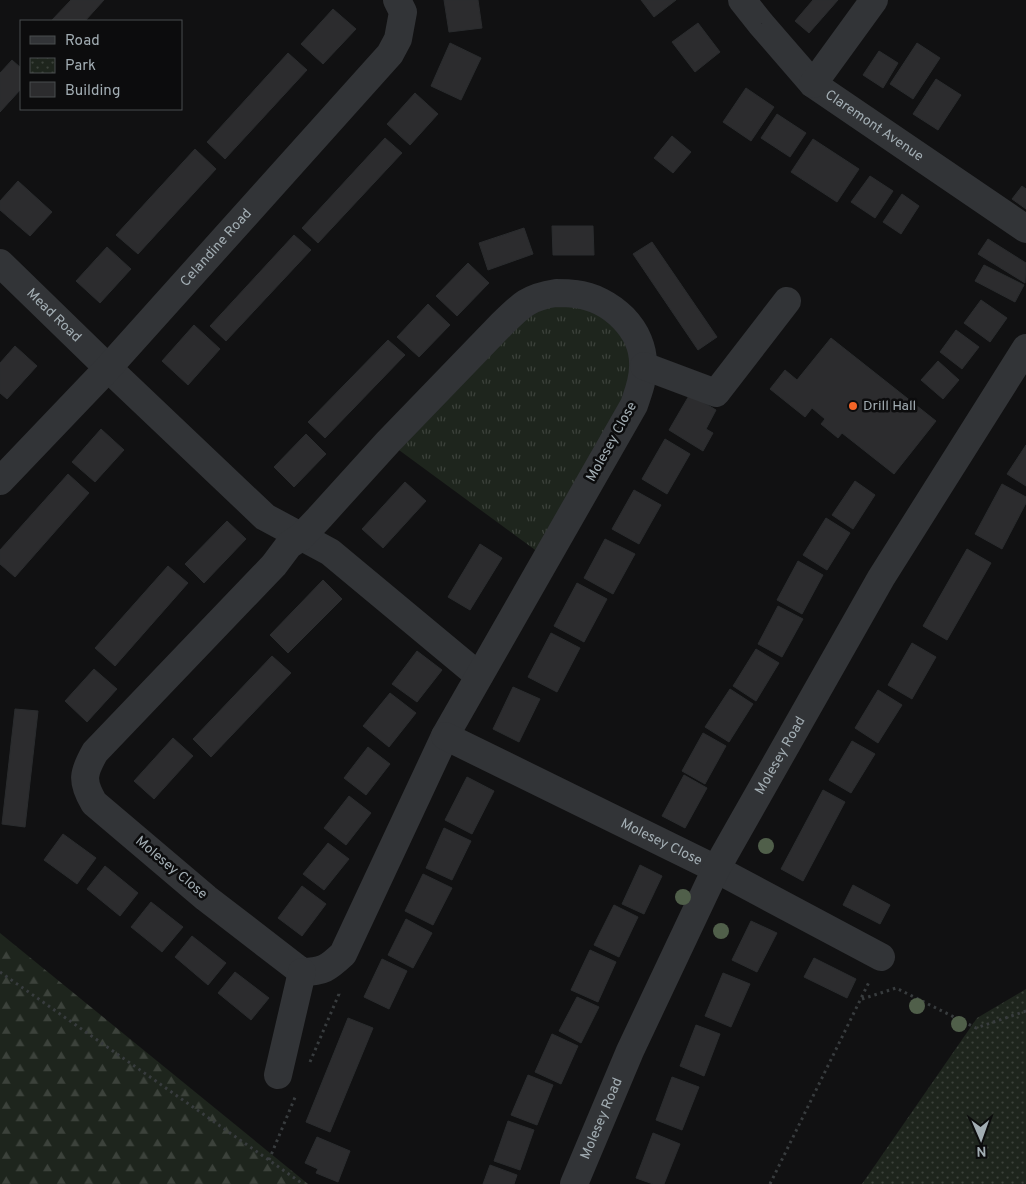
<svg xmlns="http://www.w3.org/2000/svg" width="1026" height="1184" font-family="Overpass,sans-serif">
	<defs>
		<pattern id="grass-tufts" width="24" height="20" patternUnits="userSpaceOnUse" patternTransform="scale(1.25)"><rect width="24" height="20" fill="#1e251d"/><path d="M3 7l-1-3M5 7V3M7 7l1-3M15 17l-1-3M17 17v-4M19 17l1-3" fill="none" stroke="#3c423b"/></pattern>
		<pattern id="forest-firs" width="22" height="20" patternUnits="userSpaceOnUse" patternTransform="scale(1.25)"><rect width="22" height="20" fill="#1e251d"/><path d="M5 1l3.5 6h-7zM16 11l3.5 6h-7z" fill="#3c423b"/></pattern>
		<pattern id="park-dots" width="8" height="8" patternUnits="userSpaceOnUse" patternTransform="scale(1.25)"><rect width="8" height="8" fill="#1e251d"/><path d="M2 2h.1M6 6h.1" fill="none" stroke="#3c423b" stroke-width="1.8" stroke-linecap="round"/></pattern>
	</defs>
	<rect width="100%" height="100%" fill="#111112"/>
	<path fill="url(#grass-tufts)" d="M592 298 644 366 546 558 388 442 518 308Z"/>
	<path fill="url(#forest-firs)" d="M0 933 308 1184H0Z"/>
	<path fill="url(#park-dots)" d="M1026 989V1184H862L977 1018Z"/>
	<path fill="#2c2c2e" stroke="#2a2c2e" d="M71 0H104L85 21H51Z
		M444 0H478L482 28 449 32Z
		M641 0H676L654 17Z
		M813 0H838L809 33 795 21Z
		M333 9 356 29 323 64 301 44Z
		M698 23 720 52 695 72 672 42Z
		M450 43 481 58 461 100 431 86Z
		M917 43 940 58 913 99 890 84Z
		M879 51 898 63 883 88 863 75Z
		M288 53 307 70 225 159 207 142Z
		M12 60 21 68V89L0 112V73Z
		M936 79 961 95 938 130 913 114Z
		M746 88 774 107 751 141 723 122Z
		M415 93 438 114 410 145 387 124Z
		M777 114 806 133 790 157 761 138Z
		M672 136 691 152 673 173 654 158Z
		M385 138 402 153 318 243 302 228Z
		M813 139 859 169 837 202 791 172Z
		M195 149 216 169 138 254 116 235Z
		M870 176 893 191 875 218 851 202Z
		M18 181 52 212 30 236 0 210V201Z
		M1022 186 1026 189V209L1012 199Z
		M902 194 919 206 901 234 883 222Z
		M552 226H593L594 255H553Z
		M524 228 533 254 488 270 479 243Z
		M294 235 311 250 226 341 210 326Z
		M988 239 1026 263 1025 283 978 254Z
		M652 242 717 337 698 350 633 254Z
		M107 247 131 269 100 303 76 281Z
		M468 263 489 283 457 316 436 296Z
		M984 265 1024 285 1015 302 975 281Z
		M981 300 1007 318 990 342 964 323Z
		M428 304 450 325 419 357 397 337Z
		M194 325 220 349 188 385 162 361Z
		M956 330 979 347 962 369 940 352Z
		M831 338 936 421 894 474 842 433 838 438 821 424 825 419 812 408 805 417 770 389 785 370 797 380Z
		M388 340 405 355 325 438 308 422Z
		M15 346 37 366 7 399 0 393V363Z
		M938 361 959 380 943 399 921 380Z
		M690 394 716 410 706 429 713 433 703 451 669 430Z
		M101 429 124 450 95 482 72 462Z
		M306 434 326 454 294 487 274 467Z
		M665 439 690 454 667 494 642 479Z
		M1026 445V486L1007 474Z
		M68 474 89 493 15 577 0 564V550Z
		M855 481 875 495 853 529 832 515Z
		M405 482 426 501 383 548 362 529Z
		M1002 484 1026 497V503L1002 549 975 534Z
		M634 490 661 505 639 544 612 529Z
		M826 518 850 533 827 570 803 555Z
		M227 521 246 539 204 583 185 564Z
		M605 539 635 554 613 594 584 578Z
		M480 544 502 558 470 610 448 597Z
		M967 549 991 563 947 640 923 626Z
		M798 561 823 575 802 614 777 600Z
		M168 566 188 583 115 666 95 648Z
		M323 580 342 599 288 653 270 635Z
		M577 583 607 599 584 642 554 626Z
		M778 606 803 619 782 657 758 644Z
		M551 633 580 648 557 692 528 677Z
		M912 643 936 657 912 699 888 685Z
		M756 649 779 663 756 701 733 686Z
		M417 651 442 670 417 702 392 684Z
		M272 656 291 673 211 757 193 739Z
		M94 669 117 689 87 722 65 701Z
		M513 687 540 699 519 742 493 729Z
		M730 689 753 704 729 742 705 727Z
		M878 690 902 705 878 743 855 728Z
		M390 693 416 713 389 747 363 726Z
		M15 709 38 711 25 827 2 824Z
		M703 733 726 746 705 784 682 771Z
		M173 738 193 756 154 799 134 781Z
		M852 741 875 754 851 793 829 780Z
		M368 747 390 764 366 795 344 778Z
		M684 775 707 788 685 828 662 816Z
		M467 777 494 791 472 834 445 820Z
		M823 790 845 802 803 881 781 869Z
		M349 796 371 813 346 845 324 828Z
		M444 828 471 841 452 880 426 868Z
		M63 834 96 858 77 884 44 860Z
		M328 843 349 859 324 890 303 874Z
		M640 865 662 876 644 914 622 904Z
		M105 866 138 893 120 916 87 889Z
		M423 874 452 888 433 925 405 911Z
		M853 885 890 905 880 924 843 905Z
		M302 886 326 904 302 936 278 918Z
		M151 902 183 927 162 952 131 927Z
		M614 905 638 917 619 957 594 945Z
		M406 919 432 933 413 968 388 955Z
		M751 921 777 933 757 972 732 960Z
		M192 936 226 963 208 985 175 957Z
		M590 950 616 962 598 1002 571 990Z
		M814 958 856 979 847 998 804 977Z
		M382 959 407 971 389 1009 364 997Z
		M235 972 269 998 251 1020 218 993Z
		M723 973 750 984 731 1027 705 1016Z
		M577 997 599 1007 581 1043 559 1031Z
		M348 1018 373 1028 330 1132 306 1122Z
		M696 1025 720 1034 704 1076 680 1066Z
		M552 1034 578 1046 561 1084 535 1072Z
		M528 1075 553 1085 537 1125 511 1115Z
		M672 1077 699 1087 682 1130 656 1120Z
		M508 1121 534 1130 520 1170 494 1161Z
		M653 1133 680 1144 664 1184H653L636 1178Z
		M317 1137 350 1151 338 1182 316 1173 318 1169 305 1163Z
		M490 1165 517 1175 514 1184H483Z"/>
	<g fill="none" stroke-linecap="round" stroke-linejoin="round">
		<path stroke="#383c3e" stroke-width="3" stroke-dasharray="2.5 4" stroke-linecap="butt" d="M0 972 303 1184
			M862 999 896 988 976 1028 1026 1011
			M310 1062 339 994 338 991
			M269 1160 296 1095
			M770 1184 870 980"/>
		<g stroke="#323437" stroke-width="28">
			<path id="s1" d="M742 0 761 24 813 84 1026 229"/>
			<path d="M813 84 874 0"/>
			<path id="s2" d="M0 263 108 368 265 517 330 552 479 676"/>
			<path d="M556 293C562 293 569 293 575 294 611 298 645 330 643 367 643 381 638 393 634 405L445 736 343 954C328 968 323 972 302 972L206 898 94 803C81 781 83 773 95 752L274 565 289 545 301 537 320 517 388 442 502 324C521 305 529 297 556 293Z"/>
			<path d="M644 366 716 393 787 301"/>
			<path id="s3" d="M0 481 108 368 390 54 398 39 403 12 397 0"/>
			<path id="s4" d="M445 736 716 869 881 957"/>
			<path d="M278 1075 302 972"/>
			<path id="s5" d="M574 1184 630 1051 716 869 881 578 1026 348"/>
		</g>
	</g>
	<g fill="#505f4a">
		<circle cx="766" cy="846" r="8"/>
		<circle cx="683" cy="897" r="8"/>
		<circle cx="721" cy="931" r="8"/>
		<circle cx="917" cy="1006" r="8"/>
		<circle cx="959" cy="1024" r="8"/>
	</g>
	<circle fill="#f46527" stroke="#0c0c0d" stroke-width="2" cx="853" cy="406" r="5"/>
	<g text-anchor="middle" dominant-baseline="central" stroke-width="5" stroke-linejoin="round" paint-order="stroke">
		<g font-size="14" fill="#a2adb3" stroke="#0c0c0d">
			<text stroke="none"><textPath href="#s1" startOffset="184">Claremont Avenue</textPath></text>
			<text stroke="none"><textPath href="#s3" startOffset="318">Celandine Road</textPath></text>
			<text stroke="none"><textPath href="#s2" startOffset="75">Mead Road</textPath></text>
			<text transform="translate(612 442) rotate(-61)">Molesey Close</text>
			<text stroke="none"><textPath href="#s5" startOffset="476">Molesey Road</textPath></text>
			<text stroke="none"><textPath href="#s4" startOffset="241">Molesey Close</textPath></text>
			<text transform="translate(171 868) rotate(40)">Molesey Close</text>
			<text stroke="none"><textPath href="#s5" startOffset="71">Molesey Road</textPath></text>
		</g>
		<g font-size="14" fill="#a2adb3" stroke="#0c0c0d" text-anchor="start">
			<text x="863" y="406">Drill Hall</text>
		</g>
	</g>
	<rect x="20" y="20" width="162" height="90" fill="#0c0c0d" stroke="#484c4f"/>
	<rect x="30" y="36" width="25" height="8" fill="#323437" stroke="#484c4f"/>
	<text x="65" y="45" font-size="15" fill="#a2adb3">Road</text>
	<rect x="30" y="58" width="25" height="15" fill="url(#park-dots)" stroke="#484c4f"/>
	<text x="65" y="70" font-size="15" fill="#a2adb3">Park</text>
	<rect x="30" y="82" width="25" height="15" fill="#2c2c2e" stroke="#484c4f"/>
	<text x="65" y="95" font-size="15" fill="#a2adb3">Building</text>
	<g transform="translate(981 1139) rotate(178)" stroke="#0c0c0d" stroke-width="4" paint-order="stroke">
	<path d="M0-4L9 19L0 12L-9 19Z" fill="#a2adb3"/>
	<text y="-8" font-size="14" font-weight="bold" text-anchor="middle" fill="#a2adb3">N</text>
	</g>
</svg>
